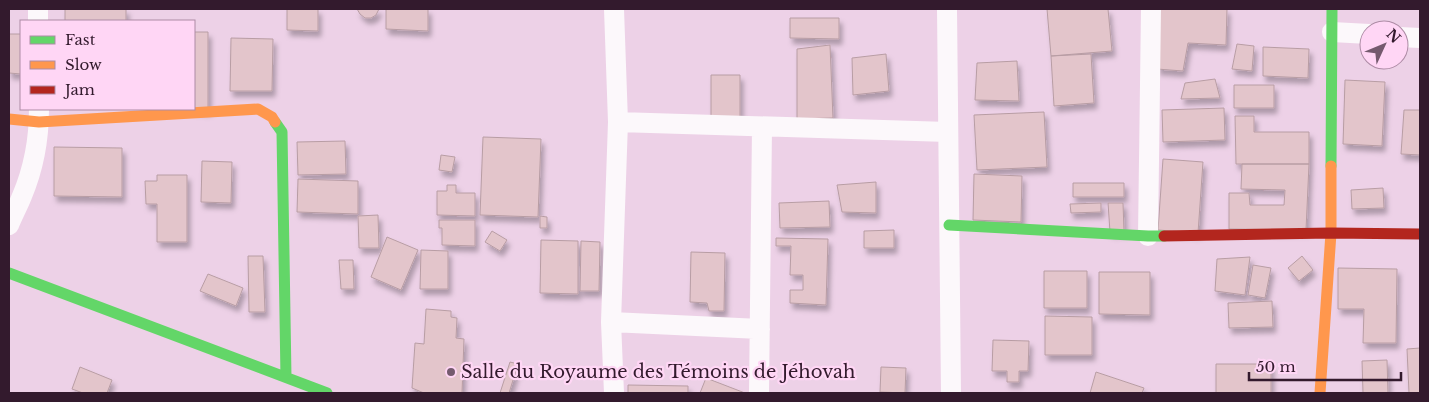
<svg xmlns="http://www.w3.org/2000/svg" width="1429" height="402" font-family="'Libre Baskerville',serif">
	<defs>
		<filter id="shadow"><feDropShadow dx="3" dy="5.5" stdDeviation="2.5" flood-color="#0004"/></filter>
	</defs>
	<rect width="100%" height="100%" fill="#edd1e7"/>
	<path fill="#e3c5cb" stroke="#b89da4" filter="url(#shadow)" d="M65 9H126V21H65Z
		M287 9H318V31L287 30Z
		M357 9H379L376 15 371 18H365L360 14Z
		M386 9H428V31L386 29Z
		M1047 9H1108L1112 51 1051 56Z
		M1160 9H1227L1226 45 1188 43 1183 71 1157 69Z
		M790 18H839V39L790 38Z
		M194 32H208V110L194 109Z
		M9 34H21V74L9 73Z
		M231 38 273 39 272 91H230Z
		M1237 44 1254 46 1252 71 1232 69Z
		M830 45 833 118 797 119V49Z
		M1263 47 1309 49 1308 78 1263 76Z
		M886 54 889 91 853 95 852 58Z
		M1091 54 1094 103 1054 106 1051 56Z
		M1017 61 1019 101 975 100 977 63Z
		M711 75H740V118H711Z
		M1215 79 1220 98 1181 99 1185 83Z
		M1345 80 1385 82 1382 146 1343 144Z
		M1234 85H1274V108H1234Z
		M1224 108 1225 140 1163 142 1162 110Z
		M1404 110H1420V155L1401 154Z
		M1044 112 1047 167 977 170 974 115Z
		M1235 116H1254V132H1309V164H1236Z
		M483 137 541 139 538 217 480 215Z
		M345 141 346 174 298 175 297 142Z
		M54 147 122 148V197L54 196Z
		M441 155 455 157 452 172 439 170Z
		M1163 159 1203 162 1198 233 1158 230Z
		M202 161 232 162 231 203 201 202Z
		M1242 164H1309L1306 230 1229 229V193H1249L1250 205H1284L1285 190 1241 189Z
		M974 174 1022 176 1021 222 973 220Z
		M157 175H187V242H157V204H146L145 181H157Z
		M298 179 358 181V214L297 212Z
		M876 182V213L842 212 837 185Z
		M1073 183H1124V197H1073Z
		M447 185H456V193H475V216L437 215V191H447Z
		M1383 188 1384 208 1352 209 1351 190Z
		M829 201 830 227 780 228 779 203Z
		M1101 203V212L1071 213 1070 204Z
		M1108 203H1123L1124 231 1110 232Z
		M378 215 379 248H359L358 216Z
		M540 216 547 217V228H540Z
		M439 220H475V246L442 245V228H439Z
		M894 230V248H864V231Z
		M492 231 507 240 500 251 485 242Z
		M387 237 418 250 401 290 371 277Z
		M776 238 828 239 826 305 790 303V290H803V275H790L791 246H776Z
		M541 240 578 241V294L540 293Z
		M581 241 600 242 599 291H580Z
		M421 250 448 251V289H420Z
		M691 252 725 253 724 311H709L707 303 690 302Z
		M248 256H263L265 312H249Z
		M1302 256 1313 270 1299 281 1288 268Z
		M1250 257 1245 295 1215 291 1217 259Z
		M339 260H353L354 289H341Z
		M1253 265 1271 268 1265 298 1248 295Z
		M1338 268 1397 269 1396 343H1363L1364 309H1338Z
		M1044 271H1087V308H1044Z
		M1099 272H1150V315L1099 314Z
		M208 274 243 288 236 306 200 291Z
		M1272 301 1273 327 1229 328 1228 303Z
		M426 309 451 311V317L457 318 456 338 464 339 462 393H424L412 388 415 343 424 344Z
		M1045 316 1092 317V355H1045Z
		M993 340 1029 341 1028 371H1019V382H1007V371H992Z
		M1420 348V393H1409L1407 349Z
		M1387 360 1388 393H1363L1362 361Z
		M510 362 518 364 509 393H500Z
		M1216 364H1271V393H1216Z
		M80 367 112 380 107 393H83L72 389Z
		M881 367 906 368 905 393 880 392Z
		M1096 372 1144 388 1142 393H1090Z
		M706 378 745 393H700Z
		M628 385 688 386V393H628Z"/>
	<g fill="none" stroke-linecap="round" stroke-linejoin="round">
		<path stroke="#fcf8fb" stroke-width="20" d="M38 9V21
			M614 9 618 122 611 322 614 393
			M947 9 951 393
			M1332 32 1369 34
			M1399 37 1420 38
			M618 122 948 132
			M9 225C13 215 18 206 22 196 33 170 39 138 39 109
			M1148 236 1151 9
			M611 322 760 329
			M759 393 762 127"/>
		<path stroke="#63d668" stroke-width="11" d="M275 122 282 132 286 377
			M1331 166 1332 9
			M949 225 1148 236H1164
			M9 273 327 393"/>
		<path stroke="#ff974d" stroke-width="11" d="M9 119 39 122 258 109 272 117 275 122
			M1320 393 1331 233V166"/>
		<path stroke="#b3261e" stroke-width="11" d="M1164 236 1331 233 1420 234"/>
	</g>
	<circle fill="#745a6e" stroke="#ffd6f5" stroke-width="2" cx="451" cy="372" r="5"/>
	<g text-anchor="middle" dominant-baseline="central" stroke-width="4.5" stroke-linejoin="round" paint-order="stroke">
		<g font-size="18" fill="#331a2d" stroke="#ffd6f5" text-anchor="start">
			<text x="461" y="372">Salle du Royaume des Témoins de Jéhovah</text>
		</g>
	</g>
	<rect width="1429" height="402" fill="none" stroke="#331a2d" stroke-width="20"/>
	<rect x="20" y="20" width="175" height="90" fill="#ffd6f5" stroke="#ad8ba5"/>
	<rect x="30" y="36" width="25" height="8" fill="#63d668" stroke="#ad8ba5"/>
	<text x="65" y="45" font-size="15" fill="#331a2d">Fast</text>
	<rect x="30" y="61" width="25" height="8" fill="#ff974d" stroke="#ad8ba5"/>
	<text x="65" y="70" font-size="15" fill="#331a2d">Slow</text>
	<rect x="30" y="86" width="25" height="8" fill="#b3261e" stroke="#ad8ba5"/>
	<text x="65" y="95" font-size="15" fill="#331a2d">Jam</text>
	<g transform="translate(1384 45) rotate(46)"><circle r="24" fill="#ffd6f5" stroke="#ad8ba5"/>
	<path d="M0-4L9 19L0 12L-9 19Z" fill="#745a6e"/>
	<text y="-8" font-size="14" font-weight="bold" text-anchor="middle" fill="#331a2d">N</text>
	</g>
	<path d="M1249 372v8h152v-8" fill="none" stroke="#331a2d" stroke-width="2.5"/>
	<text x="1256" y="372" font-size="15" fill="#331a2d" stroke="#ffd6f5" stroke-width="4" paint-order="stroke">50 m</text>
</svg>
